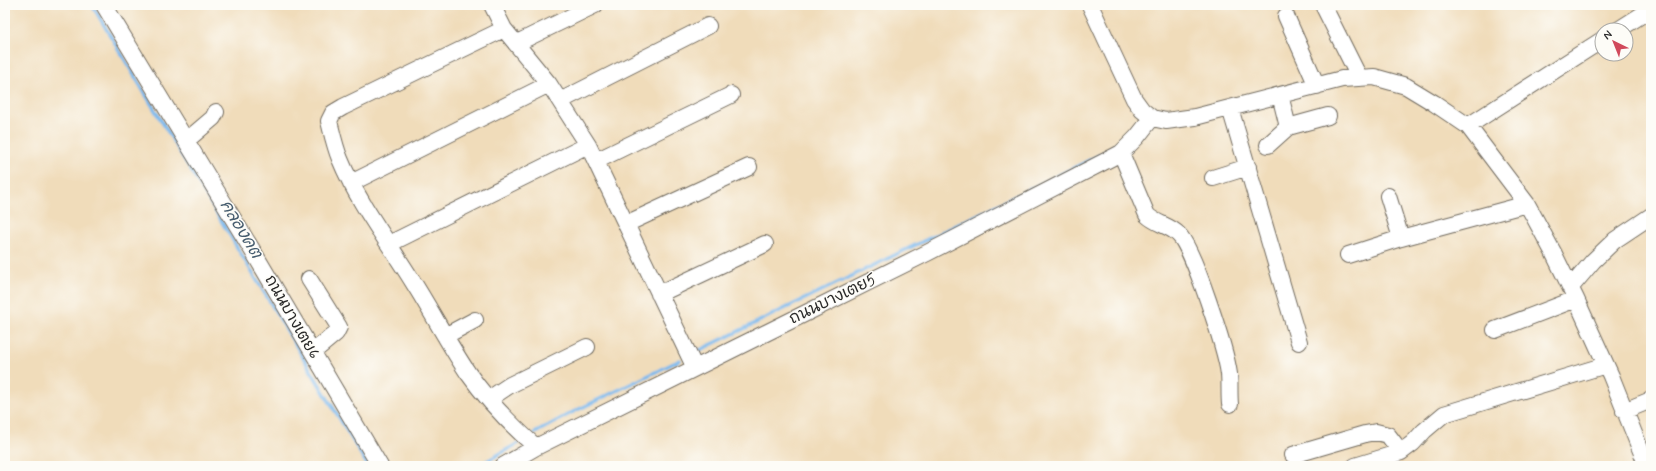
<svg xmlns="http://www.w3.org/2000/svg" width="1656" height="471" font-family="Mynerve,'Playpen Sans Thai',sans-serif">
	<rect width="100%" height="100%" fill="#fdfcf7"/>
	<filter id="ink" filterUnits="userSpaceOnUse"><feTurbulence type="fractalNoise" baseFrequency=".025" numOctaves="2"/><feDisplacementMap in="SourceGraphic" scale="8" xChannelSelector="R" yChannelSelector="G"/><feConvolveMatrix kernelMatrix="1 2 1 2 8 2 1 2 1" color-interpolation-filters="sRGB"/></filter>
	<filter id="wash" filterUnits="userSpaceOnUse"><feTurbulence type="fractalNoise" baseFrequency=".012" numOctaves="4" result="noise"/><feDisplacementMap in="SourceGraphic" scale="16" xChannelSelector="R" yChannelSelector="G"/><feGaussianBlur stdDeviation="0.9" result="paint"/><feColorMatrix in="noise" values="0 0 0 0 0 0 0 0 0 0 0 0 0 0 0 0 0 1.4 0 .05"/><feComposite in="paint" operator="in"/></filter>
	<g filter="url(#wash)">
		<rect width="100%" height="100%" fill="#f0dcba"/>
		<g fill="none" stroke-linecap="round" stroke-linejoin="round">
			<path stroke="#7bb9ee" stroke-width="3.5" d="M92 5 368 466
				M698 351 1102 154 1125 139
				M535 433 571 413 680 360
				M478 466 517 444"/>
		</g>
	</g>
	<g filter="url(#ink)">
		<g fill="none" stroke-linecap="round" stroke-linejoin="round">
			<g stroke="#70695d" stroke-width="18">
				<path id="minor" d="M104 5 254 253 380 466
					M492 5 504 29 549 84 588 145 695 368
					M1090 5 1134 99 1142 110 1152 118 1166 121 1195 117 1342 79 1374 77 1406 86 1434 103 1468 126 1527 204 1553 252 1576 299 1611 376 1647 466
					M1323 5 1359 77
					M1286 16 1317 86
					M504 29 343 107 333 113 329 121C332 133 335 147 340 159 357 201 389 243 413 282 432 312 448 343 468 373 487 400 511 425 536 447
					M1618 30 1651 9
					M517 43 595 5
					M1280 95 1288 127 1328 116
					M560 101 708 26
					M1230 108 1299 342
					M1468 126 1602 40
					M186 141 213 118 216 112
					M1268 145 1288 127
					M1121 153 1147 215C1156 224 1169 225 1178 234 1193 247 1226 351 1229 374 1230 383 1229 394 1230 404
					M596 161 731 95
					M1213 178 1248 167
					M351 183 549 84
					M1388 196 1401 238
					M626 224 749 167
					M389 244 588 145
					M1348 255 1401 238 1527 204
					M309 279 339 327 336 333 313 352
					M1571 287 1593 261 1615 240 1651 216
					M659 294 765 244
					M1495 330 1576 299
					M445 336 475 320
					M489 399 510 385 587 347
					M1624 411 1651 400
					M1293 455 1365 434 1376 432 1388 435 1401 452
					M503 466 536 447 927 253 1121 153 1137 137 1152 118
					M1355 466 1401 452 1413 443 1424 431 1444 414 1606 365"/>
			</g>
			<use href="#minor" stroke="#fff" stroke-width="16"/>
		</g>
	</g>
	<g text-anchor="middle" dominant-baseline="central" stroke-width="3" stroke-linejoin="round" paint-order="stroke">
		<g font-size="16" fill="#2b2b2b" stroke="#fdfcf7">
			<text transform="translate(833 299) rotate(-26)">ถนนบางเตย5</text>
			<text transform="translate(292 317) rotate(60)">ถนนบางเตย6</text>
		</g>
		<g font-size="17" font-style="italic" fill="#475d6f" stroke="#fdfcf7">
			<text transform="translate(241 229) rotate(59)">คลองคต</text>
		</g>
	</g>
	<rect width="1656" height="471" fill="none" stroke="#fdfcf7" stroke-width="20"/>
	<g transform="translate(1614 42) rotate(317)"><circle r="19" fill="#fdfcf7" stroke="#a9a8a5"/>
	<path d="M0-3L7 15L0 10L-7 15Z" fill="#d1495b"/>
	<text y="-6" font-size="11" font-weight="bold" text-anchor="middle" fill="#2b2b2b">N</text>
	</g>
</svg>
